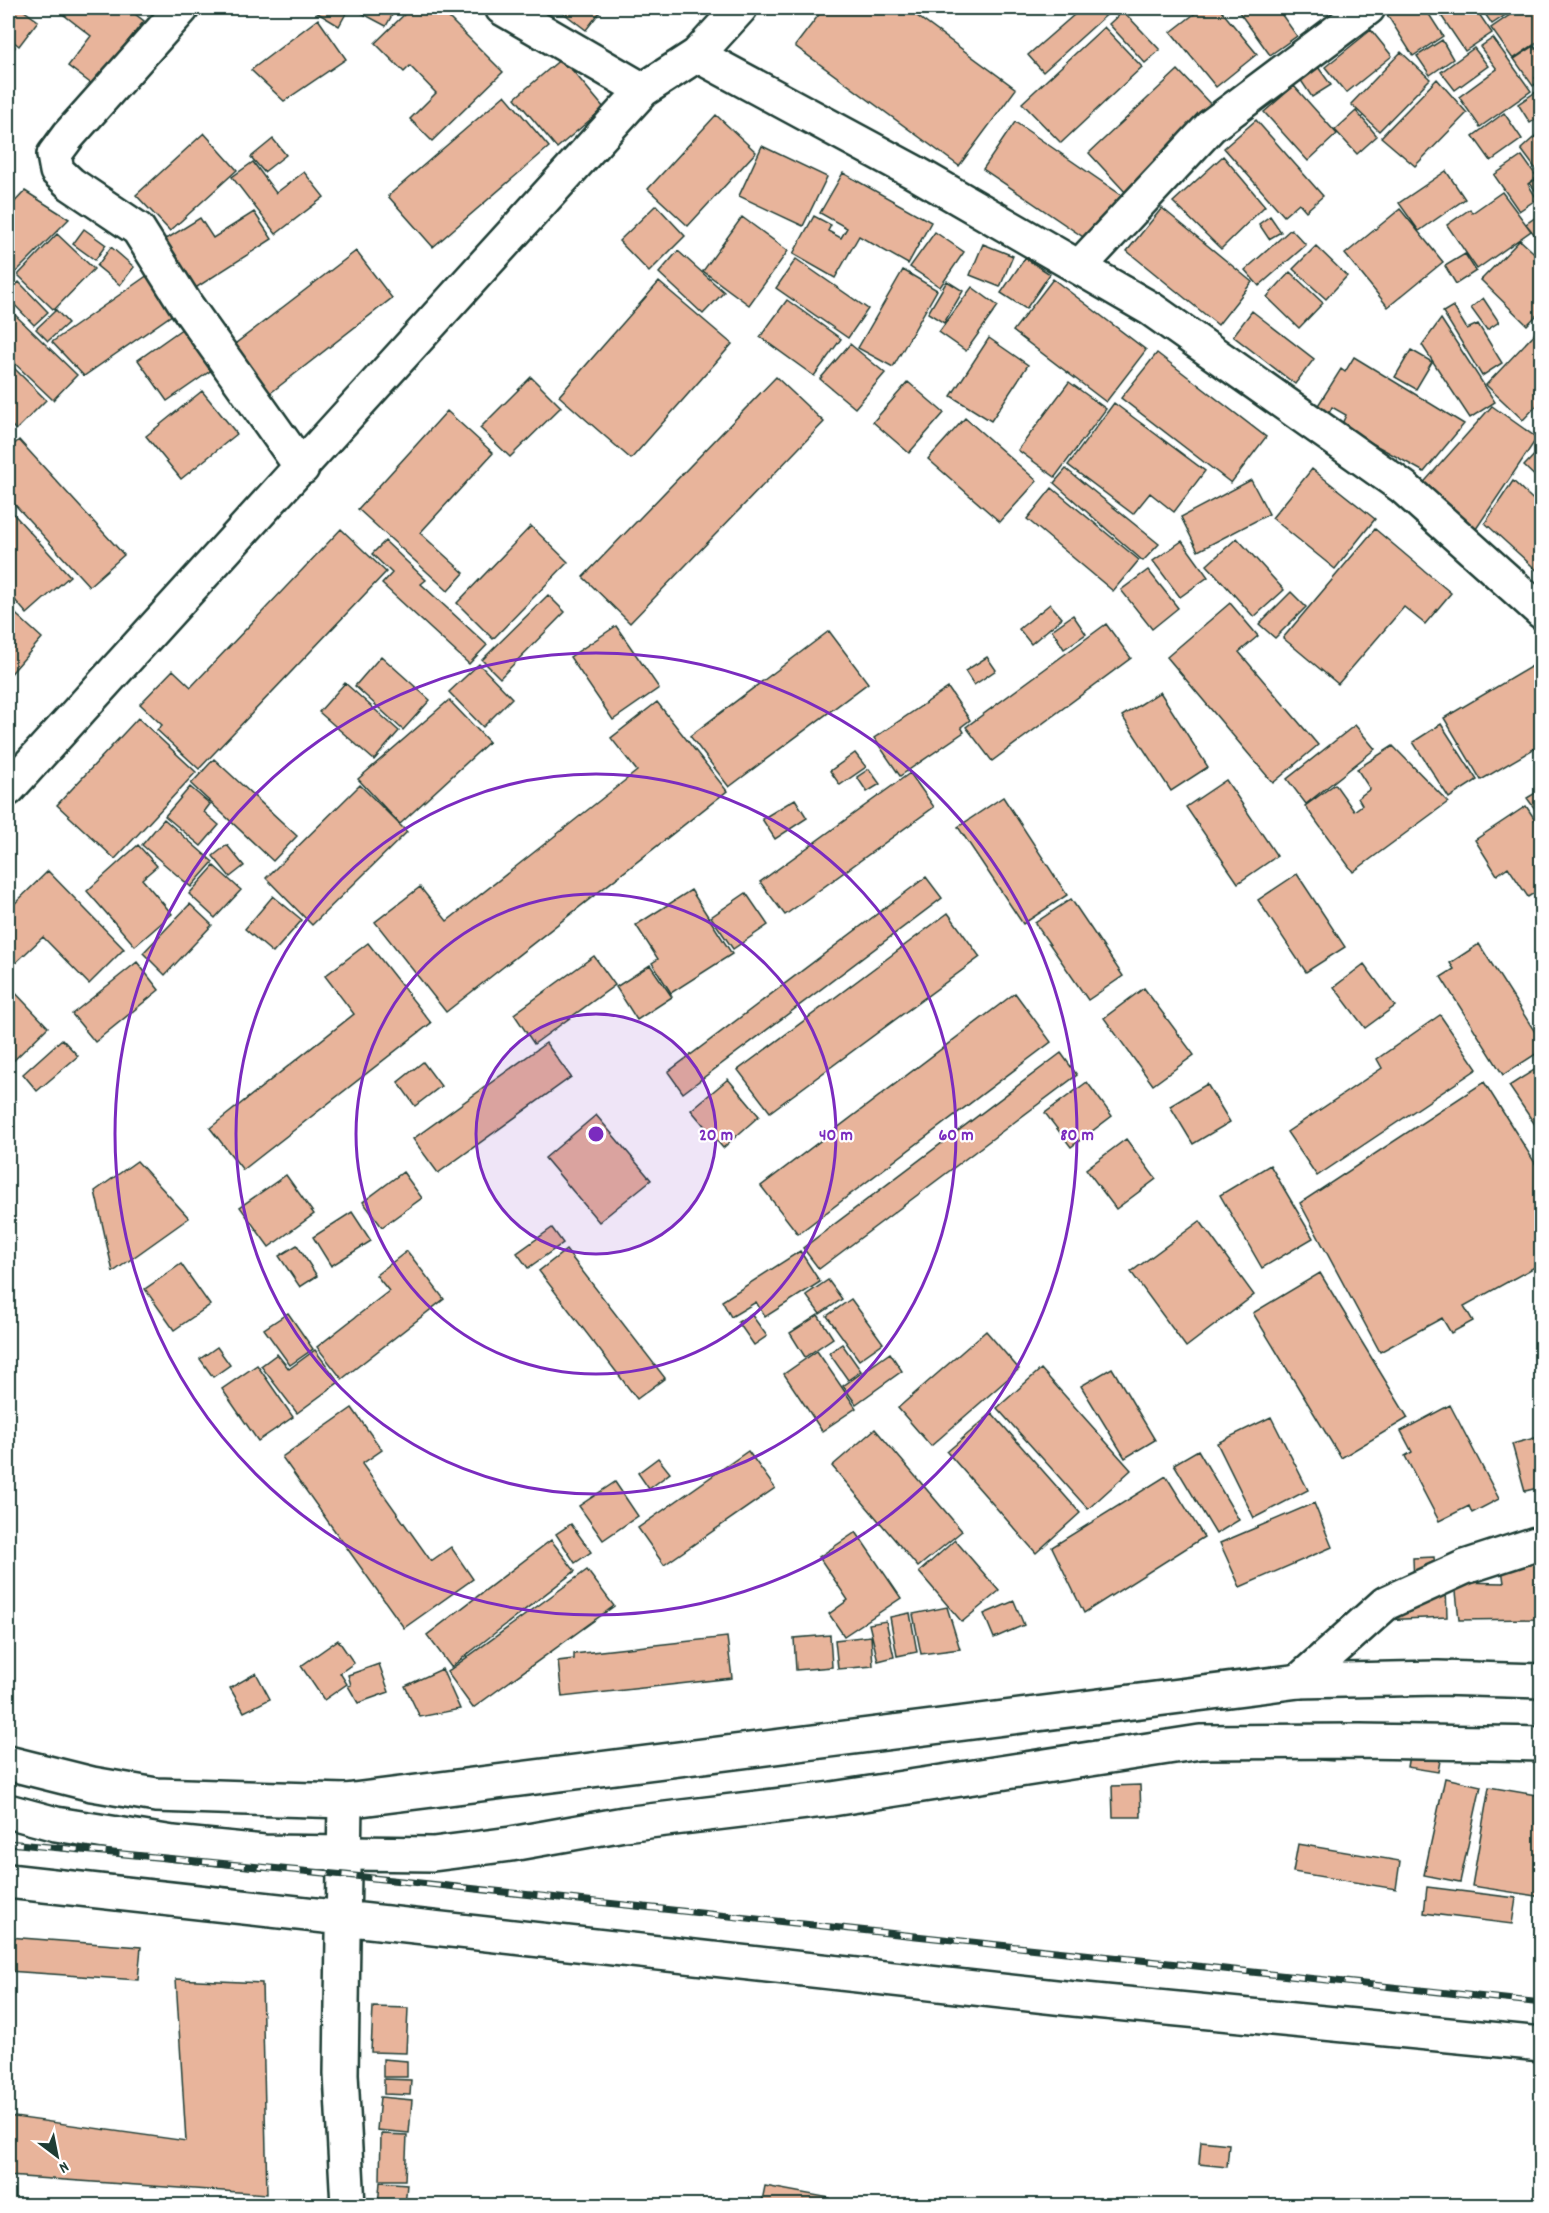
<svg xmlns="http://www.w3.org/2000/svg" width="1549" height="2213" font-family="Dekko,sans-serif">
	<rect width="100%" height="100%" fill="#fff"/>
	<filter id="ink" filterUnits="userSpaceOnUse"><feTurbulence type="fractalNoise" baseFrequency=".0167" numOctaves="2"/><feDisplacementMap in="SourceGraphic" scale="12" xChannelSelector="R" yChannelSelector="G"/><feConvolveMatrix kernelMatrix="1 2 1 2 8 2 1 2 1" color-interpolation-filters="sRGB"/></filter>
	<g filter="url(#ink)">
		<path fill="#e8b49b" stroke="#1f3d34" stroke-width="1.5" d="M8 8H20L38 21 19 46 8 37Z
			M55 8H127L144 21 93 85 68 66 91 36Z
			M312 8H349L339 26 311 9Z
			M355 8H396L386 26 354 9Z
			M411 8H439L503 72 432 141 410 119 436 93 410 66 404 72 375 43Z
			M557 8H603L586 30Z
			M824 8H906L1016 89 959 166 795 46Z
			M1082 8 1113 9 1043 72 1028 55Z
			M1202 8H1219L1257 54 1216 87 1171 32Z
			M1236 8H1277L1297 36 1270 55Z
			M1394 8H1425L1443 36 1413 56 1386 13Z
			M1436 8H1475L1492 33 1465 51Z
			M1481 8H1516L1492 24Z
			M1520 8H1542V39L1513 59 1491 28Z
			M1123 11 1160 50 1145 63 1109 24Z
			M318 19 346 59 284 101 251 70Z
			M1104 27 1142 67 1061 143 1022 103Z
			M1371 30 1392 56 1346 93 1325 67Z
			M1493 38 1531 91 1480 127 1459 97 1497 69 1480 47Z
			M1442 40 1453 59 1430 75 1417 56Z
			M8 41 15 47 8 56Z
			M1534 46 1542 58V73L1535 78 1538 82 1533 86 1514 59Z
			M1474 48 1488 66 1455 90 1441 72Z
			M1401 52 1430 79 1379 131 1351 104Z
			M562 58 604 108 557 148 515 98Z
			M1318 67 1331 85 1312 97 1300 79Z
			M1178 70 1215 109 1126 193 1089 153Z
			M1437 79 1467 113 1415 166 1381 137Z
			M1542 79V115L1530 123 1518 104 1540 89Z
			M1294 86 1337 134 1308 161 1264 112Z
			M505 95 549 147 433 247 388 196Z
			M1356 111 1377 136 1357 154 1335 130Z
			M1504 113 1522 139 1491 161 1473 136Z
			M716 115 756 152 688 226 648 189Z
			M1256 120 1323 196 1306 211 1299 203 1284 216 1224 148Z
			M1015 122 1127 199 1095 245 983 169Z
			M1542 130V197H1540L1530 183 1541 176 1521 149Z
			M204 133 237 170 170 231 136 195Z
			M273 139 286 155 264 172 251 157Z
			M762 146 827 177 803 226 739 196Z
			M1223 156 1265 206 1221 249 1173 202Z
			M1522 156 1537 177 1528 184 1537 199 1519 211 1494 175Z
			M253 162 276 193 304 172 324 197 276 234 232 177Z
			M1446 171 1465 199 1419 231 1399 203Z
			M843 173 931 222 908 264 859 236 835 278 793 254 814 216 831 225 828 231 841 238 847 228 820 213Z
			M25 191 69 219 8 280V209Z
			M1502 192 1531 231 1477 269 1447 225 1470 209 1472 213Z
			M656 205 685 236 649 272 619 241Z
			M1162 208 1252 282 1218 325 1127 251Z
			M1400 209 1443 262 1388 307 1345 254Z
			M254 212 272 239 194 289 163 241 200 218 213 238Z
			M1542 213V244L1526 224Z
			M1270 216 1281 232 1269 239 1259 224Z
			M742 217 788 251 749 305 703 271Z
			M84 229 106 245 95 260 73 244Z
			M1291 229 1306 245 1259 286 1245 270Z
			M935 232 964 252 940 287 910 267Z
			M57 234 94 269 54 310 18 275Z
			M1520 240 1542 260V310L1527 325 1481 280Z
			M983 244 1013 256 1000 287 970 275Z
			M1316 246 1347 276 1326 299 1293 269Z
			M111 247 134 267 120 285 97 266Z
			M356 251 392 298 264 398 227 350Z
			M678 251 724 292 703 314 659 273Z
			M1465 254 1476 271 1456 284 1445 266Z
			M1025 258 1050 274 1026 309 1001 293Z
			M796 259 868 309 848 338 776 288Z
			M903 270 937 290 893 367 858 348Z
			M1290 272 1323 303 1299 328 1267 297Z
			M148 275 176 312 84 376 52 342Z
			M1053 279 1146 350 1106 402 1013 331Z
			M947 281 963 291 944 323 928 313Z
			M19 282 48 312 34 325 8 298V292Z
			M659 282 732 344 631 459 559 396Z
			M972 287 998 306 966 351 939 332Z
			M1483 298 1499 322 1487 330 1471 308Z
			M787 300 841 339 814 376 760 337Z
			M1453 306 1467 329 1478 324 1502 363 1482 376 1443 312Z
			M8 308 77 375 53 400 8 357Z
			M56 310 68 323 48 341 36 329Z
			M1252 311 1314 359 1295 384 1233 336Z
			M1441 319 1495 402 1470 418 1422 345Z
			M186 326 216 367 167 401 138 360Z
			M1542 326V400L1523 420 1486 385Z
			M989 338 1028 365 991 421 951 396Z
			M850 344 885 373 855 408 820 379Z
			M1411 350 1432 362 1416 389 1395 377Z
			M1157 353 1266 437 1231 483 1121 398Z
			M1354 357 1464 424 1424 472 1341 426 1346 415 1332 407 1329 413 1317 407 1341 369 1345 372Z
			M8 362 46 400 16 430 8 422Z
			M531 377 561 407 510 457 480 428Z
			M776 377 824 422 630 623 583 577Z
			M908 382 944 413 909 453 873 422Z
			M1069 382 1106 409 1055 477 1018 450Z
			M202 391 237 434 181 479 146 436Z
			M1114 403 1205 471 1174 512 1150 493 1133 514 1068 465Z
			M1492 406 1537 438 1476 529 1418 489Z
			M447 411 493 453 420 533 464 573 448 591 358 509Z
			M965 418 1037 481 1000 522 928 459Z
			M19 440 124 555 89 586 8 497V450Z
			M1540 449 1542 451V483L1524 466Z
			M1066 469 1159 544 1143 561 1054 483Z
			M1312 469 1375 519 1335 569 1272 518Z
			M1251 480 1269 514 1198 551 1181 517Z
			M1513 481 1542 508V575L1485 523Z
			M1052 488 1139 560 1113 591 1027 519Z
			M8 508 70 576 27 614 8 592Z
			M531 526 568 562 493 639 457 603Z
			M341 529 386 572 199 769 157 730 162 725 140 704 173 670 191 687Z
			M1375 529 1451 593 1425 624 1404 607 1338 684 1283 638Z
			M1237 538 1284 590 1254 617 1207 565Z
			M385 541 426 580 421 584 487 645 469 664 382 584 392 573 372 554Z
			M1182 541 1208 577 1180 597 1153 561Z
			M1148 570 1178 608 1152 629 1121 590Z
			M1291 592 1306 607 1275 638 1259 624Z
			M548 595 565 612 500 678 482 660Z
			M1230 603 1258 636 1239 652 1318 745 1273 783 1167 657Z
			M1050 604 1062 618 1031 644 1019 629Z
			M8 607 42 638 8 677Z
			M1073 615 1086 634 1064 649 1052 630Z
			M1106 624 1131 658 992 761 966 727Z
			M616 626 659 688 613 720 570 657Z
			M829 631 868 683 729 787 690 736Z
			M381 656 430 700 403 730 355 686Z
			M987 657 996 670 974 685 965 671Z
			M1542 660V744L1481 780 1444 718Z
			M479 664 512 698 483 727 449 692Z
			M345 683 399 731 374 760 319 712Z
			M948 688 970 720 961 727 964 732 900 776 874 738Z
			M1160 692 1208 767 1171 791 1122 716Z
			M449 700 489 742 400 824 358 779Z
			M657 702 727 791 446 1012 375 922 420 887 447 921 637 771 611 738Z
			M138 718 196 772 115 859 57 805Z
			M1441 724 1477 780 1449 798 1413 742Z
			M1355 725 1375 749 1306 804 1287 779Z
			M1393 746 1448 802 1353 872 1305 806 1335 784 1354 811 1362 805 1358 798 1370 789 1357 769Z
			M855 753 866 767 840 785 830 771Z
			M214 759 297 836 273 861 191 784Z
			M869 769 880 784 867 792 857 777Z
			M910 773 934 807 785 915 760 882Z
			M1226 780 1277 856 1238 883 1186 807Z
			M360 785 407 832 312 925 266 878Z
			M190 787 210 804 204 812 219 825 201 846 165 816Z
			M1542 789V819L1527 798Z
			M1003 797 1067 895 1023 924 958 827Z
			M795 799 807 818 775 839 762 819Z
			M1526 806 1542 830V888L1528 897 1508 867 1497 875 1475 840Z
			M164 819 213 862 191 887 142 845Z
			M138 845 157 866 142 879 172 914 135 946 87 891Z
			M227 845 244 866 230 877 213 856Z
			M214 866 241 890 215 918 189 894Z
			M48 871 124 949 89 984 43 937 8 970V910Z
			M1297 874 1345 947 1306 972 1258 900Z
			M926 877 942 898 683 1093 668 1072Z
			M691 890 732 954 671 993 652 963 658 959 636 925Z
			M746 893 768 925 733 949 711 917Z
			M273 896 302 920 273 953 245 929Z
			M1071 899 1123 976 1088 1000 1035 923Z
			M190 904 212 925 165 975 143 953Z
			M948 913 980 957 770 1112 738 1070Z
			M368 943 431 1023 243 1170 210 1128 354 1014 325 976Z
			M1479 944 1542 1043V1050L1503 1075 1441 977 1454 969 1450 963Z
			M594 956 615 985 534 1044 514 1014Z
			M137 962 159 990 95 1042 72 1014Z
			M1364 964 1395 1006 1365 1028 1334 987Z
			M650 965 672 997 637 1020 616 987Z
			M8 985 48 1027 8 1066Z
			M1144 988 1194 1055 1153 1085 1104 1018Z
			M1015 993 1051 1042 798 1234 761 1186Z
			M1440 1015 1477 1069 1317 1176 1287 1132 1382 1068 1377 1059Z
			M62 1039 78 1056 37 1091 23 1074Z
			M546 1043 571 1077 438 1173 413 1139Z
			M1061 1053 1077 1075 819 1269 803 1248Z
			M423 1062 441 1086 415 1106 398 1082Z
			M1542 1065V1135L1509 1086Z
			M728 1079 759 1116 723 1148 691 1110Z
			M1087 1082 1112 1116 1071 1147 1045 1113Z
			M1484 1082 1542 1174V1263L1464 1306 1473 1321 1451 1333 1442 1318 1380 1352 1300 1203Z
			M1207 1084 1230 1122 1193 1144 1170 1106Z
			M596 1115 651 1180 599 1222 545 1158Z
			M1126 1139 1156 1179 1116 1209 1086 1169Z
			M137 1161 189 1218 113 1272 95 1191Z
			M1270 1165 1313 1238 1262 1268 1220 1195Z
			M403 1172 422 1198 382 1227 363 1202Z
			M286 1175 314 1214 269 1247 240 1207Z
			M352 1212 371 1241 331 1266 313 1237Z
			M1200 1221 1254 1295 1186 1347 1131 1272Z
			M552 1228 563 1243 528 1268 517 1253Z
			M297 1245 317 1276 300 1287 279 1256Z
			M566 1250 665 1378 637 1399 539 1271Z
			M407 1251 444 1299 342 1379 317 1347 389 1291 376 1275Z
			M800 1251 820 1282 765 1317 756 1302 731 1317 722 1301Z
			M181 1264 210 1305 174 1330 145 1289Z
			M1320 1273 1408 1418 1341 1458 1253 1313Z
			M828 1280 842 1299 820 1314 806 1295Z
			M851 1299 883 1343 859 1360 827 1316Z
			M288 1313 313 1349 290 1365 264 1329Z
			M751 1314 767 1336 754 1345 738 1322Z
			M818 1315 833 1338 805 1357 790 1333Z
			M986 1331 1019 1369 931 1446 898 1408Z
			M842 1344 861 1371 848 1380 829 1353Z
			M217 1347 230 1365 213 1377 200 1359Z
			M315 1350 339 1382 297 1413 261 1366 277 1354 289 1369Z
			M817 1351 856 1408 822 1431 784 1374Z
			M890 1353 902 1371 856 1404 843 1386Z
			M257 1365 293 1417 258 1441 222 1389Z
			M1112 1368 1155 1440 1125 1458 1081 1386Z
			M1041 1369 1131 1470 1088 1509 997 1408Z
			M1450 1405 1499 1499 1472 1513 1469 1506 1439 1521 1405 1456 1412 1452 1401 1431Z
			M352 1408 382 1450 362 1464 431 1561 451 1547 473 1579 404 1628 282 1457Z
			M992 1413 1080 1513 1036 1553 947 1452Z
			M1271 1417 1308 1490 1254 1518 1217 1443Z
			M875 1429 962 1531 918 1567 832 1466Z
			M1542 1436V1487L1525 1491 1512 1444Z
			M1198 1450 1239 1520 1216 1534 1174 1464Z
			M748 1451 775 1488 664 1565 638 1528Z
			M658 1458 670 1473 649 1489 638 1473Z
			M1166 1476 1204 1537 1084 1613 1052 1547Z
			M615 1482 638 1516 603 1540 579 1506Z
			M1314 1503 1332 1547 1240 1587 1220 1543Z
			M571 1524 591 1552 575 1563 556 1534Z
			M856 1532 901 1598 844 1636 829 1614 848 1600 819 1557Z
			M551 1540 575 1571 451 1667 427 1635Z
			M955 1540 999 1591 962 1622 919 1572Z
			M1542 1541V1619L1459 1620 1455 1582 1504 1583 1499 1548Z
			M1434 1557 1436 1583 1414 1585 1413 1558Z
			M587 1570 614 1606 473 1708 447 1672Z
			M1446 1588 1447 1617 1381 1620Z
			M1014 1601 1024 1625 994 1638 984 1614Z
			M947 1607 960 1649 921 1654 913 1614Z
			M910 1613 917 1652 897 1656 890 1617Z
			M886 1621 894 1657 878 1661 869 1624Z
			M830 1635 832 1667 796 1670 794 1638Z
			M871 1636 873 1666 838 1669 835 1640Z
			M727 1637 732 1678 562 1697 558 1661 574 1659V1654Z
			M338 1640 354 1663 340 1673 347 1684 324 1700 301 1666Z
			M379 1664 389 1692 358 1703 348 1686 351 1685 348 1675Z
			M442 1669 460 1709 420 1717 405 1686Z
			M256 1673 270 1699 244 1712 230 1688Z
			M1411 1744 1442 1749 1438 1772 1407 1767Z
			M1321 1746 1334 1748 1333 1761 1320 1760Z
			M1445 1778 1481 1786 1460 1882 1424 1875Z
			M1140 1785 1141 1817H1113L1112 1786Z
			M1489 1787 1542 1796V1897L1472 1886Z
			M1298 1844 1400 1861 1396 1889 1293 1872Z
			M1427 1887 1516 1898 1512 1924 1424 1913Z
			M8 1937 141 1947 138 1980 8 1971Z
			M176 1979 262 1983 267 2194 8 2176V2116L186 2141Z
			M373 2007 408 2008 406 2053 371 2052Z
			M383 2059 407 2061V2077H383Z
			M384 2079 411 2080 410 2095 384 2094Z
			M380 2097 412 2100 409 2133 377 2130Z
			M381 2134 407 2135 405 2180H380Z
			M1201 2141 1229 2144 1227 2167 1199 2164Z
			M380 2182 407 2184 405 2206H378Z
			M765 2186 830 2198 828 2206H761Z"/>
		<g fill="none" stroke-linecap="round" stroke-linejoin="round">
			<g stroke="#1f3d34" stroke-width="38">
				<path id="minor" d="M182 8 68 136 54 155 57 171 71 184 138 229 186 305 302 468
					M502 8 643 90
					M697 55 914 172 1151 309 1403 487 1542 612
					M1079 267 1211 126 1368 8
					M8 789 643 90 697 55 740 8
					M1299 1681 1386 1603 1465 1567 1542 1542
					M345 1801 341 2074 348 2206
					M8 1881 1074 1999 1542 2044"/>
			</g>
			<g stroke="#1f3d34" stroke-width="38">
				<path id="tertiary" d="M8 1763 92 1784 156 1795 345 1801 1299 1681 1438 1678 1542 1681
					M8 1811 56 1824 173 1843 264 1852 433 1854 511 1844 624 1824 832 1799 1200 1742 1360 1741 1542 1744"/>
			</g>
			<use href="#minor" stroke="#fff" stroke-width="33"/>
			<use href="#tertiary" stroke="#fff" stroke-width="33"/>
			<g stroke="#1f3d34" stroke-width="7">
				<path id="rail" d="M8 1843 345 1875 1542 2003"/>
			</g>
			<use href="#rail" stroke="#fff" stroke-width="4.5" stroke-dasharray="14" stroke-linecap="butt"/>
		</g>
	</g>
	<circle cx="596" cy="1134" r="120" fill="#7b2cbf" fill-opacity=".12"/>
	<g fill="none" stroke="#7b2cbf" stroke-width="3">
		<circle cx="596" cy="1134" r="120"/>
		<circle cx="596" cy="1134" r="240"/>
		<circle cx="596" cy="1134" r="360"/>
		<circle cx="596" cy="1134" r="481"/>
	</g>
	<circle cx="596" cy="1134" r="9" fill="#7b2cbf" stroke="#fff" stroke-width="3"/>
	<g font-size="18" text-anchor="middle" font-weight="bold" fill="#7b2cbf" stroke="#fff" stroke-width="4.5" stroke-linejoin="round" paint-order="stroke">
		<text x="716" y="1140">20 m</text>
		<text x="836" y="1140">40 m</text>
		<text x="956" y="1140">60 m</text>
		<text x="1077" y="1140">80 m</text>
	</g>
	<rect width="1549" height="2213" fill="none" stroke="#fff" stroke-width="30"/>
	<rect x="15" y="15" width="1519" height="2183" fill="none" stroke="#1f3d34" stroke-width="2" filter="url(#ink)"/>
	<g transform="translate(57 2156) rotate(148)" stroke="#ffffff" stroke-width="4.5" paint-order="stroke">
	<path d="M0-4.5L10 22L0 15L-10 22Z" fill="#1f3d34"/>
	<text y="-9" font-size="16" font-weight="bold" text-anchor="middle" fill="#1f3d34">N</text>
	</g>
</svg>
